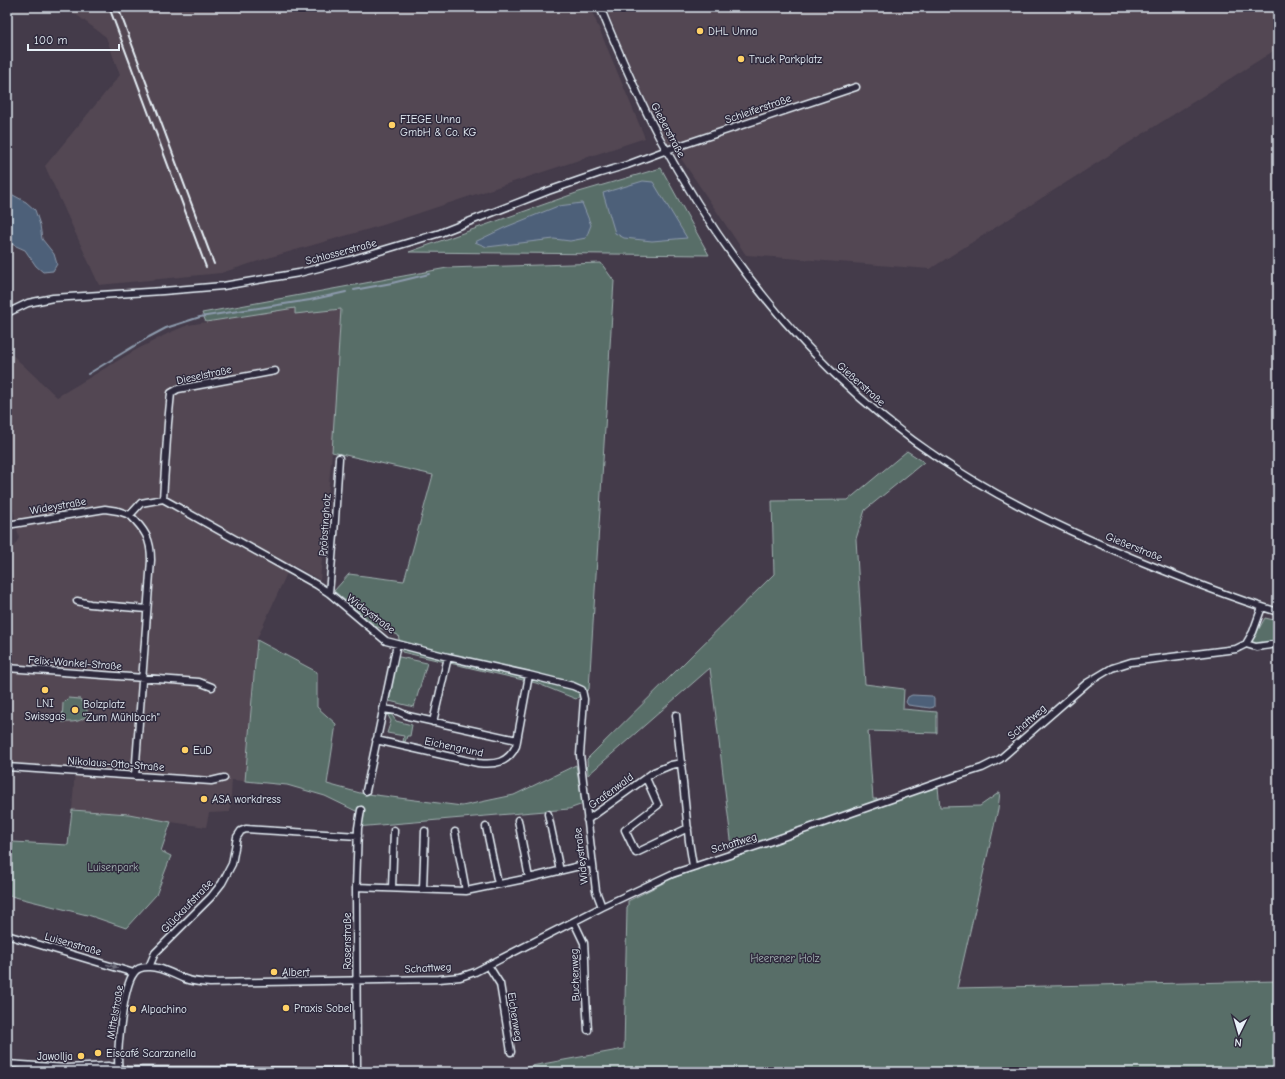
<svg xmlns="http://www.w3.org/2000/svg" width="1285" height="1079" font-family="'Comic Neue',sans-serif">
	<rect width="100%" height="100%" fill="#443b4a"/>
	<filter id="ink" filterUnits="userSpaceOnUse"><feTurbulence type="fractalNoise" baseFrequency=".025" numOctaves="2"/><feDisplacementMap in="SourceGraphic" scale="8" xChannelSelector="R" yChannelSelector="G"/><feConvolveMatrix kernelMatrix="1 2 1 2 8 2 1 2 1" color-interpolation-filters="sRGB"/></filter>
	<g filter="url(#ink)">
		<path fill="#534753" d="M66 7H590L645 138 383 225 271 257 221 273 99 285 45 166 120 75 106 37Z
			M606 7H1278V48L930 269 746 255 680 157 664 139 623 50Z
			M295 308 296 314 341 309 332 452 320 580 291 564 256 641 245 781 232 780 230 812 209 813 206 827 171 822 129 814 72 810 75 769 7 764V557L19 538 9 488 7 483V350L57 397 134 351 171 332 188 325Z"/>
		<path fill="#596e68" stroke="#a0b0b0" d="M661 168 709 255 409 252 579 192Z
			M601 263 614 281 589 689 576 699 536 683 402 652 398 635 377 627 334 591 349 574 404 581 433 475 332 452 341 309 295 314V308L206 322 202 313 447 268Z
			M907 451 924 462 865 510 856 539 865 684 904 689 903 709 937 712V733L868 731 873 799H900L938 787 940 807 980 806 1000 792 998 809 957 988 1278 981V1072H499L624 1049 627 907 628 906V901L667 881 694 869 733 856 710 668 588 775 587 759 774 574 772 501 848 500Z
			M1265 618 1278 621V641L1256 644 1252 641Z
			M257 640 317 672V707L336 724 327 784 360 793 462 806 514 795 576 765 583 804 569 809 356 827 358 812 325 796 287 785 245 781Z
			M395 656 427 663 414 707 385 700Z
			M68 698 80 699 86 707 88 714C81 723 73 722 62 722L63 703Z
			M385 710 389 711 396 721 412 725 410 736H407L405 742H403L404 736 387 733 391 721Z
			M72 810 129 814 171 822 161 851 171 856 156 895 126 928 91 916 7 895V849L12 850 13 842 68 845Z"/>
		<path fill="#4e6079" stroke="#8c9aac" d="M643 181 653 182 687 238 652 241 624 238 615 233 603 193Z
			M7 195H13L26 202 35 210 40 225 42 239 54 254 57 264 53 271 43 272 36 266 25 250 7 242Z
			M582 203 591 225 586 238 570 241 554 239 487 247 475 242 506 227 558 206Z
			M912 695 932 696 934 699V707L930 708 908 705 906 702 908 697Z"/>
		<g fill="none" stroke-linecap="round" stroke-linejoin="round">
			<path stroke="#8c9aac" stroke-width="2" d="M354 290 392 283 429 274
				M88 374 149 337 166 328 200 317 310 300 346 292"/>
			<g stroke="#e8f1f8" stroke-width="9">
				<path id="street" d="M600 7C618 51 637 95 659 137 734 276 836 399 973 480 1025 511 1079 536 1135 559 1182 578 1229 597 1278 612
					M7 313 28 303 53 298 163 291 223 286 299 273 350 260 440 233 548 191 600 173 627 165 667 150 856 87
					M163 499 168 423 171 393 178 389 275 371
					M130 515C145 530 151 539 151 560L135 776
					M7 525 105 509 118 511 130 515 141 503 163 499 317 585 329 593 386 641 448 657 529 675 573 686 582 690 584 699 580 755 596 891 602 907
					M329 593 334 535 339 458
					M77 601 90 604 147 609
					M1246 644 1256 647 1278 644
					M7 668 199 682 212 687
					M383 709 397 711 408 716 517 740
					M676 715 689 841 693 866
					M433 722 448 657
					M376 740 478 763C495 765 508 763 516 746L529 675
					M7 767 211 781 224 778
					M646 778 658 805 625 830 636 853 688 828
					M366 791 397 644
					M548 814 560 871
					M518 820 529 878
					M587 820 654 772 671 765 682 763
					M486 827 498 884
					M455 832 466 891
					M356 887 466 891 529 878 592 863
					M392 888 394 830
					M423 889 425 831
					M574 922 584 943 585 959 586 997 588 1030
					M7 935 134 973
					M488 965 500 984 511 1052
					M149 967 155 953 211 897 222 883 232 864 237 837 241 831 246 829 358 836
					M7 1064 67 1068 108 1066 126 1070 357 1071
					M119 1072C116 1055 123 986 134 973 137 968 143 967 148 967 160 966 174 975 185 979 193 982 201 982 210 983L439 979 460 977 475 972 602 907 672 874 766 843 960 775 982 768 1000 759 1087 683 1112 668 1131 662 1236 649 1246 644 1253 632 1262 607
					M357 1072 356 887 358 828 361 810"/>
			</g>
			<use href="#street" stroke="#2f2a3d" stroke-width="6"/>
			<path stroke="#e8f1f8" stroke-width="2" d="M109 7 206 267
				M118 7 214 264"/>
		</g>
		<defs><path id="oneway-solid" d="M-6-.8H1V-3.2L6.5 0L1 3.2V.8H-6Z"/></defs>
		<use fill="#70707e" href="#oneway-solid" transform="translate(112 966) rotate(16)"/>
	</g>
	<g fill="#ffd166" stroke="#2f2a3d" stroke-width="1.5">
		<circle cx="700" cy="31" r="4"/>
		<circle cx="741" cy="59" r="4"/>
		<circle cx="392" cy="125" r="4"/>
		<circle cx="45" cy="690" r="4"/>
		<circle cx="75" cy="710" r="4"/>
		<circle cx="185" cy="750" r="4"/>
		<circle cx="204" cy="799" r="4"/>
		<circle cx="274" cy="972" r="4"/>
		<circle cx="286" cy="1008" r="4"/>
		<circle cx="133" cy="1009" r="4"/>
		<circle cx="98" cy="1053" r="4"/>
		<circle cx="81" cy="1056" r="4"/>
	</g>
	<g text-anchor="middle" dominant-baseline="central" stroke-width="3" stroke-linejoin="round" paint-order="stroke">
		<g font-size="11" fill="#e8f1f8" stroke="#2f2a3d" text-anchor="start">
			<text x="708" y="31">DHL Unna</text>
			<text x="749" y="59">Truck Parkplatz</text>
			<text x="400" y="119">FIEGE Unna<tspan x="400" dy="13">GmbH &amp; Co. KG</tspan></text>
			<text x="45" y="703" text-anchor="middle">LNI<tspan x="45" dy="13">Swissgas</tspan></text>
			<text x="83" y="704">Bolzplatz<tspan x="83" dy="13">"Zum Mühlbach"</tspan></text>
			<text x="193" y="750">EuD</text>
			<text x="212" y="799">ASA workdress</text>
			<text x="282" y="972">Albert</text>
			<text x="294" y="1008">Praxis Sobel</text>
			<text x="141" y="1009">Alpachino</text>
			<text x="106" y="1053">Eiscafé Scarzanella</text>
			<text x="73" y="1056" text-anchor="end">Jawollja</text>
		</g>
		<g font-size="11" fill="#e8f1f8" stroke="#2f2a3d">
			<text transform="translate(758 109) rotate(-19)">Schleiferstraße</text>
			<text transform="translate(668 130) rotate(62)">Gießerstraße</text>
			<text transform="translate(341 252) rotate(-15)">Schlosserstraße</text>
			<text transform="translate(204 375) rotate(-12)">Dieselstraße</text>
			<text transform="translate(861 384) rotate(42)">Gießerstraße</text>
			<text transform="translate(58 506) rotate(-10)">Wideystraße</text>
			<text transform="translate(325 525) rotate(-86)">Pröbstingholz</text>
			<text transform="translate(1134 547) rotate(22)">Gießerstraße</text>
			<text transform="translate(371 614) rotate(37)">Wideystraße</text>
			<text transform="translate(75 663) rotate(4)">Felix-Wankel-Straße</text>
			<text transform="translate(1027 722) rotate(-41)">Schattweg</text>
			<text transform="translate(454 747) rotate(12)">Eichengrund</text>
			<text transform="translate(116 764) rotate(4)">Nikolaus-Otto-Straße</text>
			<text transform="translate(611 791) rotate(-36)">Grafenwald</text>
			<text transform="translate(734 843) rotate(-17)">Schattweg</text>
			<text transform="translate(581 856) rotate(-97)">Wideystraße</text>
			<text transform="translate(187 906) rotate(-46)">Glückaufstraße</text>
			<text transform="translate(347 941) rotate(-90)">Rosenstraße</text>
			<text transform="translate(73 944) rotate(16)">Luisenstraße</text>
			<text transform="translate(428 968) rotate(-3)">Schattweg</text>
			<text transform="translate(575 975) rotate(-92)">Buchenweg</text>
			<text transform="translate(115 1012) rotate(-80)">Mittelstraße</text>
			<text transform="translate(515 1017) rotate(81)">Eichenweg</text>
		</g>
		<g font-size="11" fill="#a8b6b7" stroke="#2f2a3d">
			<text x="113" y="867">Luisenpark</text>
			<text x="785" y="958">Heerener Holz</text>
		</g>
	</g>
	<rect width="1285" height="1079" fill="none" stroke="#2f2a3d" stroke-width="24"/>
	<rect x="12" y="12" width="1261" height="1055" fill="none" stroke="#e8f1f8" stroke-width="1.5" filter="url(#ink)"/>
	<g transform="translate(1239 1033) rotate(185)" stroke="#2f2a3d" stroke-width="3" paint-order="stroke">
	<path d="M0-3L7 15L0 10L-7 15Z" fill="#e8f1f8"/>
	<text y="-6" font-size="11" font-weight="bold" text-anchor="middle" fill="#e8f1f8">N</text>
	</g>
	<path d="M28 44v6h91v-6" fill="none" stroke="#e8f1f8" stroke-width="2"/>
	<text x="34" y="44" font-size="12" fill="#e8f1f8" stroke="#2f2a3d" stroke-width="3" paint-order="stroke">100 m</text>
</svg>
